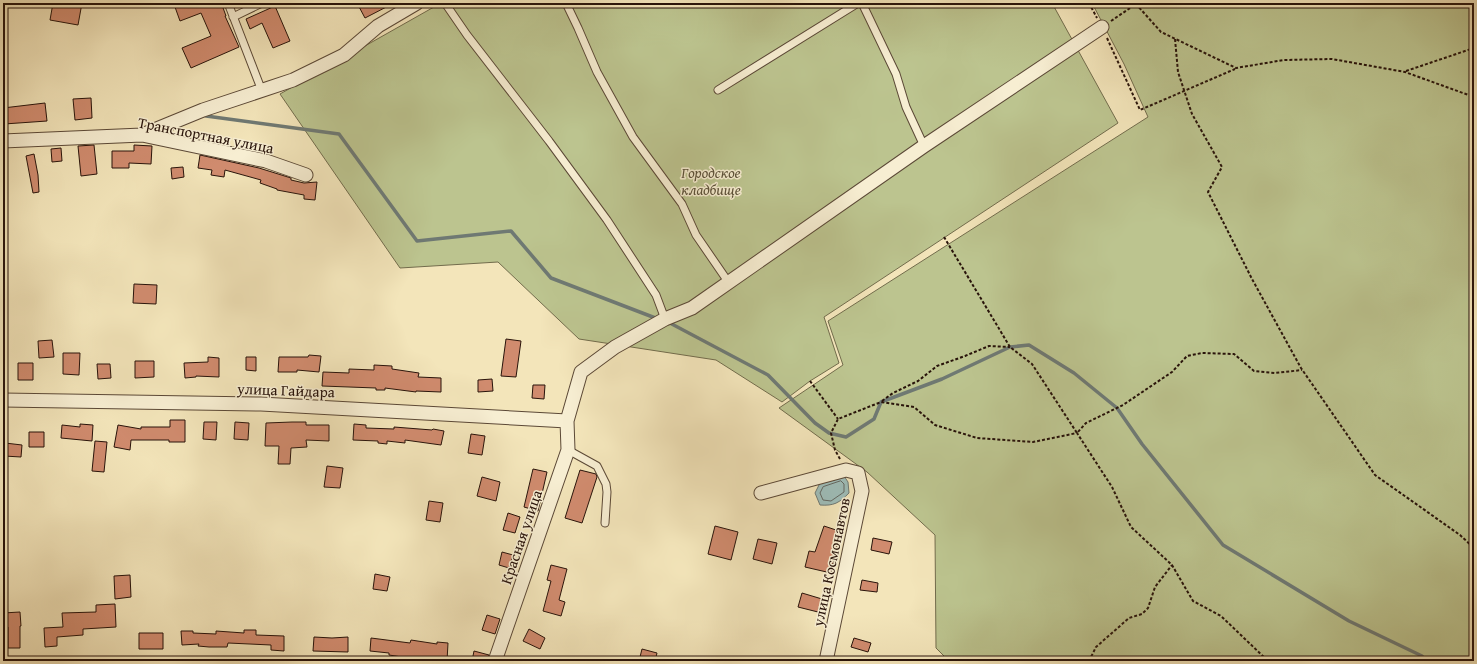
<svg xmlns="http://www.w3.org/2000/svg" width="1477" height="664" font-family="'Gentium Book Plus',serif">
	<rect width="100%" height="100%" fill="#f3e5ba"/>
	<filter id="stains"><feTurbulence type="fractalNoise" baseFrequency=".005" numOctaves="4"/><feColorMatrix values="0 0 0 0 .2 0 0 0 0 .09 0 0 0 0 .02 0 0 0 .5 -.17"/></filter>
	<radialGradient id="worn" r=".72"><stop offset=".6" stop-color="#630" stop-opacity="0"/><stop offset="1" stop-color="#630" stop-opacity=".3"/></radialGradient>
	<path fill="#bcc48f" stroke="#726c4c" d="M441 3H1052L1118 123 824 317 839 363 810 381 782 402 716 360 579 339 498 262 400 268 280 94Z
		M1092 3H1474V661H949L936 648 935 535 867 472 779 408 843 365 828 321 1148 117 1124 64Z"/>
	<path fill="#9ebdb9" stroke="#6f7973" d="M844 476 848 482 849 493C839 503 834 506 820 505L815 493 820 483Z"/>
	<g fill="none" stroke-linecap="round" stroke-linejoin="round">
		<path stroke="#636862" stroke-width="1" d="M841 481 844 484V492L831 501 823 500 820 493 823 487Z"/>
		<path stroke="#6f7973" stroke-width="3.5" d="M206 116 339 134 417 241 511 231 551 278 658 319
			M668 322 768 375 815 423 829 433 846 437 874 419 881 402 942 379 1010 347 1029 345 1074 373 1117 408 1142 444 1223 545 1349 621 1422 656 1426 661"/>
	</g>
	<path fill="#d08b6e" stroke="#28130a" d="M53 3H82L78 25 50 20Z
		M185 3H223L222 5 226 16H225L239 47 191 68 182 48 211 36 201 13 180 21 175 7Z
		M357 3H394L365 18Z
		M275 6 290 41 273 48 262 23 250 29 246 19Z
		M91 98 92 118 75 120 73 99Z
		M45 103 47 121 4 124 3 108Z
		M94 145 97 174 81 176 78 146Z
		M134 145 152 146 151 164 129 163V168H112V151H134Z
		M61 148 62 161 52 162 51 149Z
		M34 154 38 175 39 192 33 193 26 156Z
		M200 155 259 168 291 178V180L304 183 317 182 315 200 304 199V195L277 190V189L260 183 261 180 225 170 224 177 211 175 212 170 198 168Z
		M183 167 184 177 172 179 171 168Z
		M134 284 157 285 156 304 133 303Z
		M506 339 521 341 516 377 501 376Z
		M52 340 54 357 39 358 38 341Z
		M63 353H80L79 375 63 374Z
		M309 355 321 356 319 372 297 370V372H278L279 357H308Z
		M208 357 219 358V377L196 376V377L185 378 184 363 208 362Z
		M246 357H256V371L246 370Z
		M135 361H154V377L135 378Z
		M18 363H33V380H18Z
		M97 364H110L111 378 98 379Z
		M374 365 392 366V369L419 373 418 377 441 378V392L416 391V392L385 388V390H376V388L322 386 323 372 349 373V369L374 370Z
		M492 379 493 391 478 392V380Z
		M533 385H545L544 399 532 398Z
		M170 420H185V442H169V440H131L130 450 114 447 118 425 141 429V427H170Z
		M204 422H217L216 440 203 439Z
		M235 422 249 423 248 440 234 439Z
		M292 422H306V425H329V441L306 440 307 447 291 448 290 464H278L279 446H265L266 423Z
		M80 424 93 425 92 441 61 438 62 425 80 427Z
		M354 424 366 425V428L394 429V427L432 430 433 429 444 431 441 445 405 440V443L387 441V444L378 443V441L353 440Z
		M29 432H44V447H29Z
		M471 434 485 436 482 455 468 453Z
		M95 441 107 442 104 472 92 471Z
		M5 443 22 445 21 457 4 456Z
		M327 466 343 468 340 488 324 487Z
		M533 469 547 472 538 511 524 507Z
		M580 470 596 474 597 477 582 523 565 518Z
		M482 477 500 482 496 501 477 496Z
		M429 501 443 503 440 522 426 520Z
		M508 513 520 517 515 533 503 530Z
		M715 526 738 532 731 560 708 554Z
		M824 526 842 532 836 549 831 573 805 567 809 551 815 552Z
		M873 538 892 542 889 554 871 550Z
		M758 539 777 543 772 564 753 559Z
		M502 552 513 555 509 568 499 565Z
		M551 565 567 569 559 600 565 602 561 616 543 611 551 581 547 580Z
		M375 574 390 577 387 591 373 589Z
		M130 575 131 597 115 599 114 576Z
		M862 580 878 583 877 592 860 590Z
		M802 593 822 599 818 612 798 607Z
		M115 604 116 627 83 629V635L57 637V646L45 647 44 628 63 627 62 613 96 612V605Z
		M20 612 21 626H20V648H8V627H3V613Z
		M487 615 500 619 495 634 482 630Z
		M529 629 545 638 540 649 523 641Z
		M244 630H256V635L284 636V651L271 650V645L228 643 227 647H209L198 646 199 644 182 645 181 631H193V633L216 634V631L244 633Z
		M139 633H163V649H139Z
		M314 637 332 638 348 637V652L313 651Z
		M371 638 410 643 411 640 437 644V642L448 643 447 661 421 660 389 655V653L370 651Z
		M854 638 871 643 868 652 851 647Z
		M642 649 657 653 655 661H639Z
		M474 651 489 655 487 661H472Z"/>
	<g fill="none" stroke-linecap="round" stroke-linejoin="round">
		<g stroke="#5b4836" stroke-width="9">
			<path id="lane" d="M228 3 262 91
				M445 3 467 35 549 141 607 220 656 295 665 319
				M566 3 578 28 597 72 633 137 682 204 696 235 729 283
				M862 3 896 74 906 107 924 146
				M233 17 262 3
				M718 90 858 3
				M568 450 597 466 606 484 607 492 605 523"/>
		</g>
		<g stroke="#5b4836" stroke-width="15">
			<path id="street" d="M142 135 203 110 293 80 344 55 378 26 417 3
				M3 141 142 135 266 161 306 175
				M3 400 261 404 567 421
				M761 493 846 470 858 473 862 491 826 661
				M495 661 568 450 567 421 581 372 615 347 665 319 692 308 924 146 1102 27"/>
		</g>
		<path stroke="#28130a" stroke-width="2" stroke-dasharray="3 2" stroke-linecap="butt" d="M1089 3 1097 18
			M1111 21 1136 4 1161 32 1236 68 1284 60 1332 59 1405 72 1474 97
			M1107 38 1140 110 1235 69
			M1175 39 1178 72 1192 114 1222 167 1208 192 1252 279 1301 368 1375 475 1460 535 1474 548
			M1406 71 1474 48
			M944 237 1010 347 1032 364 1077 433 1086 423 1123 405 1172 372 1187 356 1202 353 1234 354 1254 371 1275 373 1302 370
			M810 381 838 419
			M882 401 893 393 918 381 937 366 965 356 989 346 1010 347
			M840 459 835 450 831 433 838 419 881 402 914 407 935 425 977 438 1033 442 1077 433 1112 487 1131 527 1172 565 1193 601 1221 616 1268 661
			M1089 661 1096 647 1129 618 1142 614 1148 608 1155 587 1172 565"/>
		<use href="#lane" stroke="#f7eed2" stroke-width="7"/>
		<use href="#street" stroke="#f7eed2" stroke-width="13"/>
	</g>
	<g text-anchor="middle" dominant-baseline="central" stroke-width="3" stroke-linejoin="round" paint-order="stroke">
		<g font-size="15" fill="#28130a" stroke="#f7eed2">
			<text transform="translate(206 135) rotate(11)">Транспортная улица</text>
			<text transform="translate(286 390) rotate(2)">улица Гайдара</text>
			<text transform="translate(521 537) rotate(-71)">Красная улица</text>
			<text transform="translate(831 562) rotate(-78)">улица Космонавтов</text>
		</g>
		<g font-size="15" font-style="italic" fill="#5c5139" stroke="#f7eed2">
			<text x="711" y="172">Городское<tspan x="711" dy="17">кладбище</tspan></text>
		</g>
	</g>
	<rect width="1477" height="664" fill="none" stroke="#f3e5ba" stroke-width="16"/>
	<rect x="4" y="4" width="1469" height="656" fill="none" stroke="#28130a" stroke-width="2"/>
	<rect x="8" y="8" width="1461" height="648" fill="none" stroke="#28130a"/>
	<rect width="100%" height="100%" filter="url(#stains)"/>
	<rect width="100%" height="100%" fill="url(#worn)"/>
</svg>
